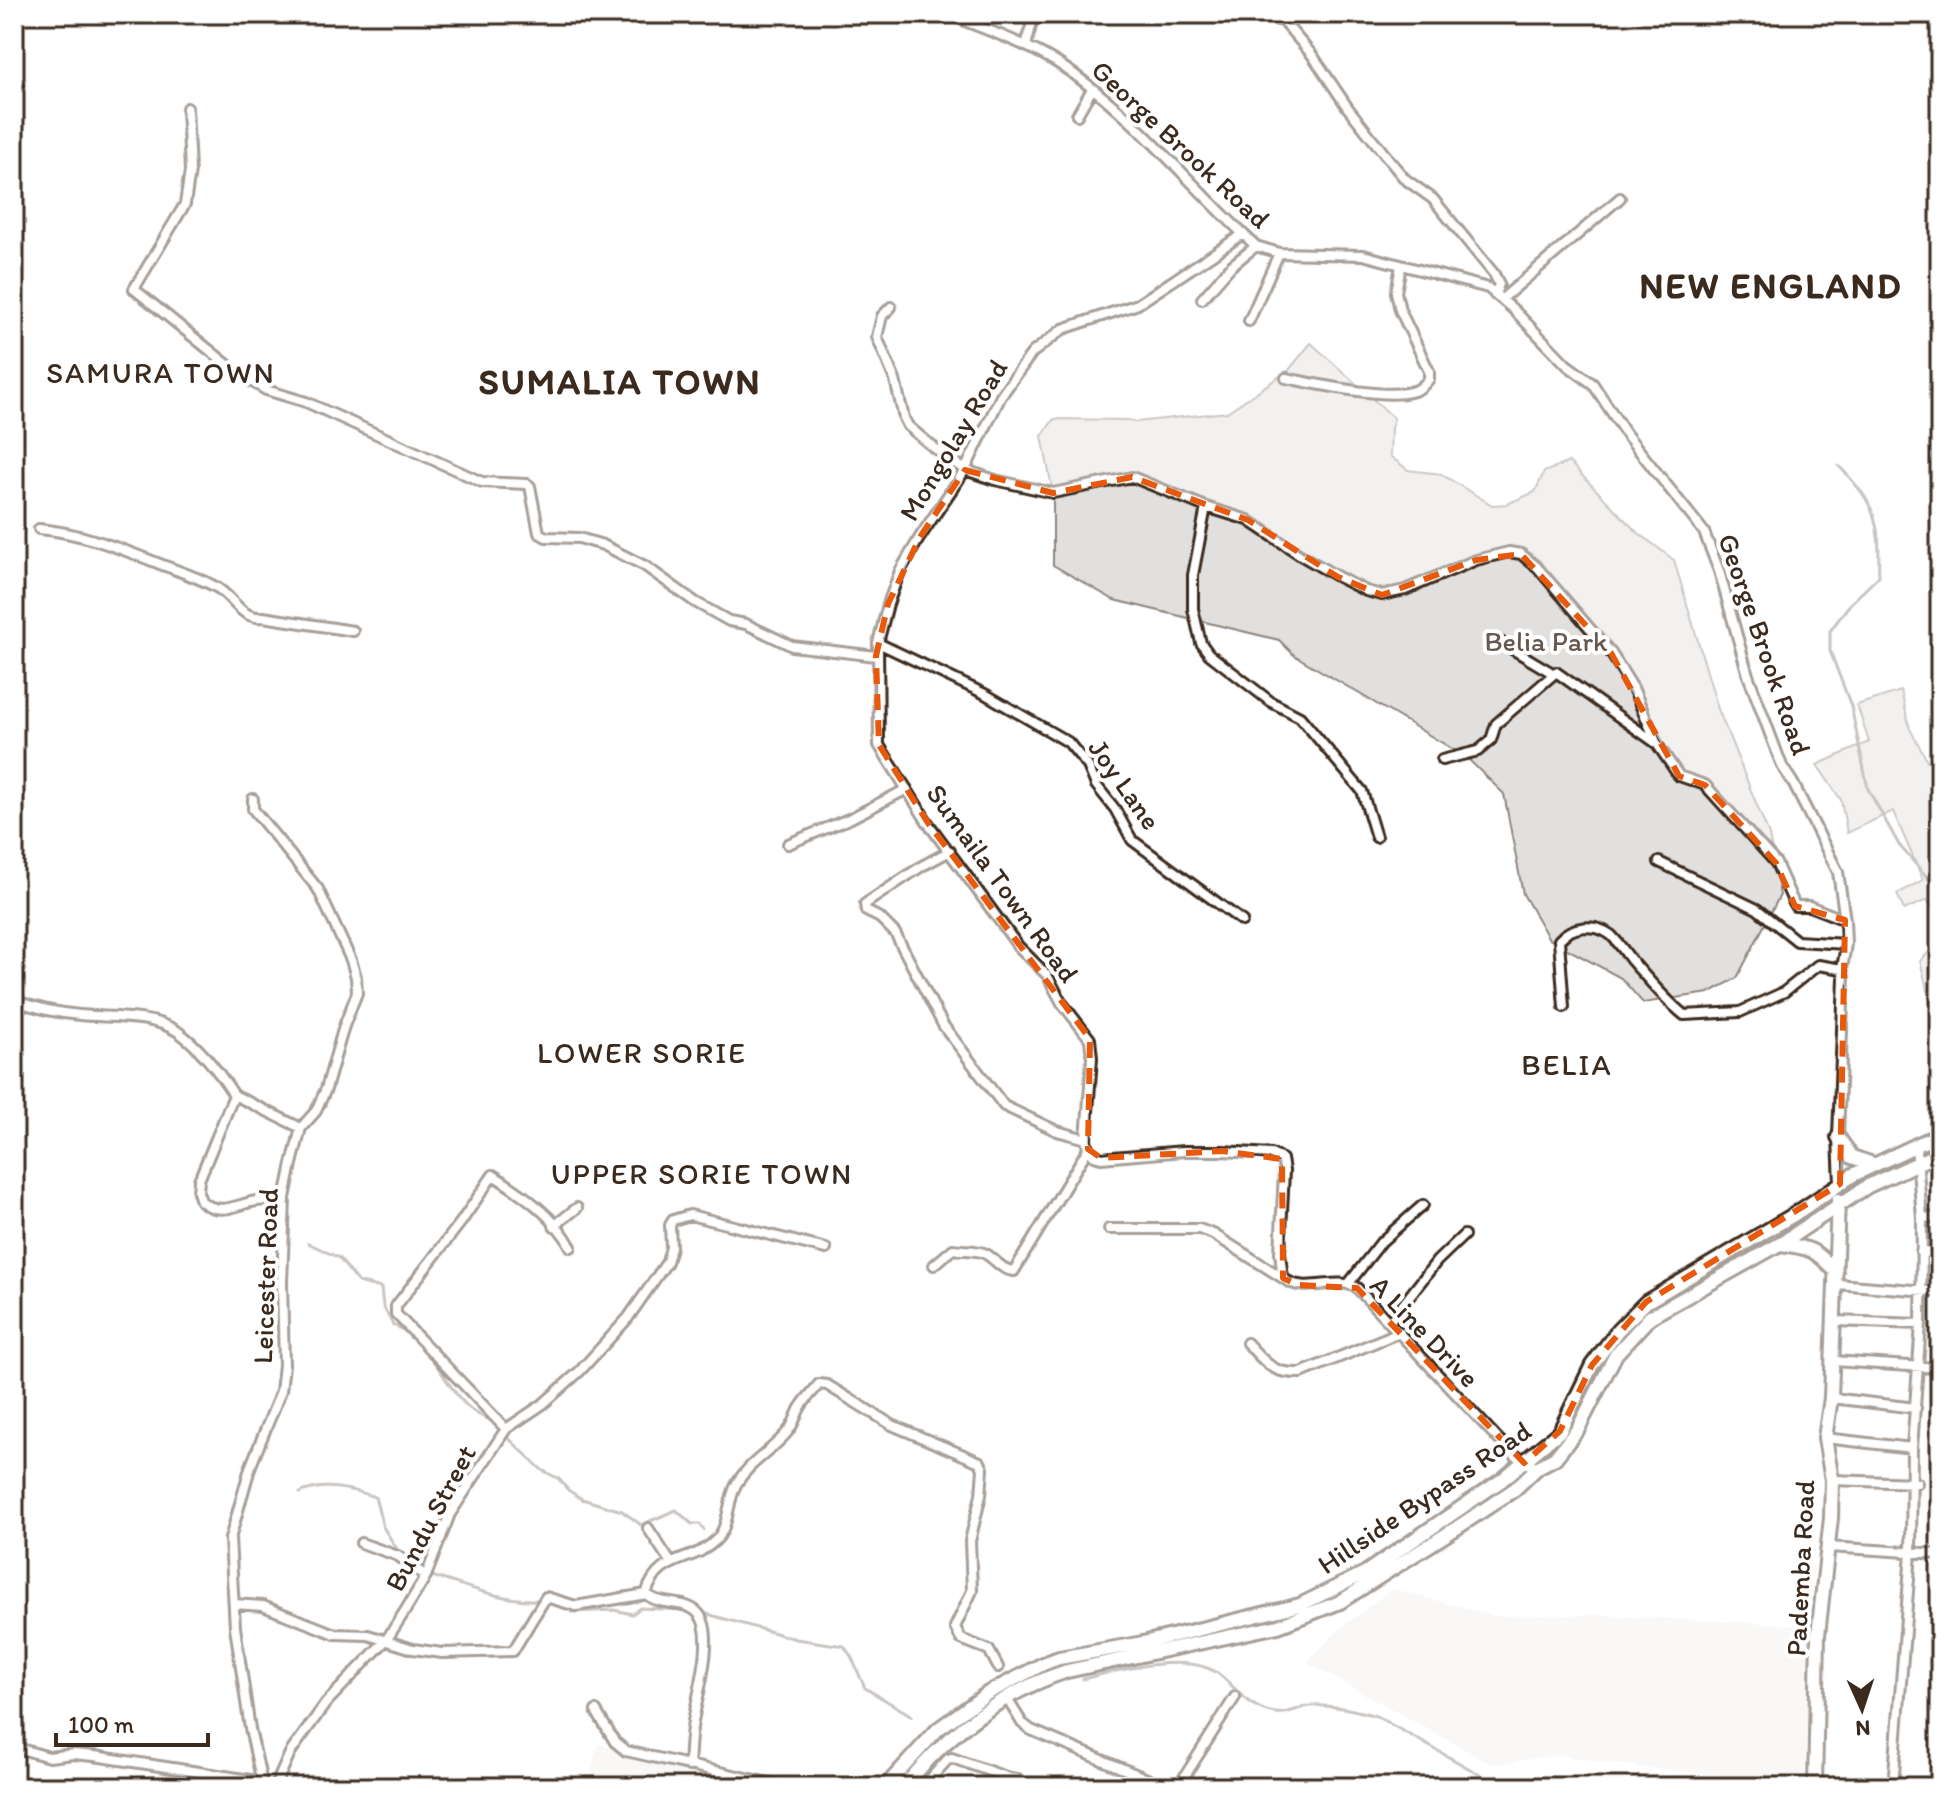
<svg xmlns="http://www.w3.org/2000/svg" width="1954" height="1801" font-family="Itim,sans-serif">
	<rect width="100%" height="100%" fill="#fff"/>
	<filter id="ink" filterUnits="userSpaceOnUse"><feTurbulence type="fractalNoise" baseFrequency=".0125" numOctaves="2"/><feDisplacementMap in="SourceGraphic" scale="16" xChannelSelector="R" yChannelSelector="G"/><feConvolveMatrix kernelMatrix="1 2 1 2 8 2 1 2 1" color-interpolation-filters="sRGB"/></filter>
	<g filter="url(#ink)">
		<path fill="#f1efee" d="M1392 1589 1496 1616 1599 1615 1811 1626 1804 1783 1649 1768 1557 1755 1493 1765 1306 1662 1343 1626Z
			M598 1744 769 1787H587Z"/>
		<path fill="#e2e0de" stroke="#8e857e" stroke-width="2" d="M1311 343 1394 418 1391 428 1390 456 1408 470 1441 474 1492 505 1507 504 1535 492 1544 472 1569 462 1636 531 1674 560 1718 709 1769 835 1780 895 1737 978 1709 993 1643 1003 1621 978 1549 939 1523 894 1504 794 1466 757 1294 655 1279 640 1114 600 1053 565V493L1042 436 1054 419 1128 420 1136 422 1227 412 1289 370Z
			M1901 691 1910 729 1940 784V916L1927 900 1904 910 1897 894 1923 880 1893 811 1847 833 1841 800 1817 765 1869 742 1857 705Z
			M1940 941V1008H1932L1920 961Z"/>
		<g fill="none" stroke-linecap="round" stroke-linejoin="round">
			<path stroke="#887e77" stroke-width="3" d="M1839 466C1861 490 1875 504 1878 537 1880 550 1878 563 1879 576L1850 604 1830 631V651L1851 706 1868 789 1899 845 1940 892
				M308 1243 339 1258 358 1282 381 1288 383 1306 393 1325 405 1331 423 1348
				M428 1354C450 1380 458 1410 493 1421
				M505 1435 542 1470 559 1479 568 1490 582 1499 622 1511 641 1525 676 1510 692 1524H700L704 1530
				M300 1493C324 1482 351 1489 375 1497L383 1527 400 1554
				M428 1575C465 1585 502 1602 541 1600
				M572 1606V1612L614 1610 632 1614 640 1608 688 1610
				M700 1612 796 1639 844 1646 851 1656 865 1688 912 1716
				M1083 1679C1118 1670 1190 1651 1220 1675 1238 1690 1250 1709 1275 1713 1287 1715 1297 1708 1310 1706 1332 1704 1356 1710 1376 1716L1502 1787
				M1585 1787 1593 1783H1689L1712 1787"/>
			<g stroke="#3b2a1e" stroke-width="14">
				<path id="minor" d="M948 14C985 30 1025 42 1059 64 1134 113 1190 186 1256 246L1279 253 1363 255 1488 288 1514 310 1567 365 1593 384 1626 434 1704 532 1719 571 1748 675 1782 766 1793 783 1838 872 1845 920 1846 944 1842 969 1844 977 1838 1137 1840 1184
					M1247 14 1280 20
					M1277 14 1313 56 1348 108 1390 161 1405 179 1433 199 1494 274 1499 284 1495 295
					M1026 46 1034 14
					M187 108 190 171 185 204 134 289 239 374 266 390 306 402 482 482 527 484 530 486 539 533 546 537 579 538 603 545 645 566 695 602 729 621 746 624 792 646 876 656
					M1077 115 1092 89
					M1202 299 1231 266 1256 246
					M1502 299 1620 198
					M891 307 882 316 877 337 895 380 904 418 908 426 933 447 965 470 995 480 1053 493 1132 477 1206 507 1248 520 1302 556 1338 577 1366 591 1382 595 1405 590 1476 560 1509 552 1521 554 1537 567 1611 653 1633 688 1657 744 1679 776 1705 785 1776 863 1795 906H1809L1845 920
					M1249 321 1279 253
					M1286 378C1317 384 1386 400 1414 391 1421 389 1425 384 1429 379V371L1400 310 1396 292 1401 266
					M1206 507 1193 575V609L1201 643 1209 654 1271 702 1300 717 1362 791 1376 837
					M39 529C85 533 126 551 168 567 184 573 199 578 214 586 233 595 240 620 263 617L353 631
					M1497 640 1554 674 1556 672 1656 743
					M878 643 985 694 1068 742 1088 766 1096 785 1115 809 1132 840 1242 921
					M1442 760 1478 751 1491 740 1496 724 1554 674
					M253 799V809L318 889 351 960 356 977 357 993 344 1026 326 1089 316 1111 301 1128 292 1164 285 1198 282 1284 284 1365 281 1391 250 1468 230 1539 235 1627 250 1729 263 1787
					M788 844 851 818 907 789
					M950 851 922 866 865 904 866 911 880 918 895 933 943 1025 1004 1106 1057 1131 1086 1139
					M1659 862 1757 909 1797 941 1846 944
					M14 1000C35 1008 57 1013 80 1015 110 1018 150 1014 177 1031 200 1047 219 1072 234 1095L199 1180 198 1192 201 1201C218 1215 232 1207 251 1202 262 1200 274 1199 285 1198
					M1564 1007 1559 940C1572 925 1595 923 1611 935 1618 942 1625 952 1631 960 1648 979 1664 999 1684 1015L1740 1012 1784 992 1818 965 1842 969
					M234 1095 301 1128
					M1088 1149 1086 1139 1092 1058 1090 1039 1062 1003 1047 975 1018 946 928 823 879 745 878 643 888 604 900 571 920 537 965 470 1001 396 1032 353 1063 329 1138 304 1243 234
					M1088 1149 1094 1156 1101 1158 1184 1151H1222L1271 1154 1282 1159 1284 1171 1280 1253 1283 1278C1305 1296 1336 1275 1357 1288L1499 1440 1524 1463 1538 1467
					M1922 1218 1940 1217
					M554 1226 577 1208
					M1109 1229H1199L1213 1234 1283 1278
					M1921 1252 1940 1253
					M934 1265 953 1249C963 1251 978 1249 986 1254 996 1260 1001 1270 1014 1271L1088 1149
					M1349 1283 1382 1241 1423 1205
					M1836 1284 1940 1292
					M1390 1321 1437 1261 1464 1235
					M1834 1321 1921 1324
					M1247 1343C1266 1363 1272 1374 1301 1373L1400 1332
					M1833 1361 1940 1368
					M1831 1398 1916 1408
					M506 1429 396 1314V1306L461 1222 493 1175C521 1193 556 1217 571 1247
					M1825 1438 1912 1448
					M1832 1480 1917 1483
					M648 1528 671 1563
					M361 1543 398 1556 426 1576
					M1828 1547 1940 1554
					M646 1594C659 1553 691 1565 716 1540 730 1526 727 1500 737 1483 750 1461 774 1450 789 1430 794 1424 796 1415 800 1408 805 1399 813 1392 819 1384L827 1385 892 1425 980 1462 983 1469 981 1495 970 1541 972 1591 955 1627 961 1639 989 1650 998 1667
					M234 1604 263 1606 335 1634 368 1635 413 1649 442 1653 513 1651 546 1597 576 1606 646 1594C660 1607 685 1599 698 1613 718 1634 695 1701 692 1728 690 1741 690 1753 689 1766
					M1006 1697 1022 1723 1031 1730 1166 1787
					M596 1711 615 1742 626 1751 787 1787
					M14 1747 49 1757 73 1754 94 1756 251 1780
					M275 1787 290 1753 326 1703 387 1639 405 1611 426 1576 450 1514 506 1429 543 1404 580 1371 628 1318 667 1262 671 1247 670 1225 673 1220 690 1215 826 1249
					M923 1787 948 1759 952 1758 1009 1778 1018 1779
					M1178 1787 1235 1697
					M1893 1787 1911 1552 1912 1448 1921 1324 1922 1218 1916 1146"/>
			</g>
			<g stroke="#3b2a1e" stroke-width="18">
				<path id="secondary" d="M1838 1137 1852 1157 1873 1164
					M1780 1244C1810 1247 1816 1250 1836 1272
					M885 1787 938 1729 988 1693 1043 1664 1059 1658 1143 1643 1300 1605 1365 1573 1502 1480 1560 1431 1592 1365 1618 1330 1646 1302 1795 1214 1853 1175 1940 1134
					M904 1787C948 1733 1000 1693 1067 1671L1278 1626 1340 1602 1455 1529 1515 1489 1538 1467 1555 1458 1578 1429 1616 1354 1650 1317 1780 1244 1868 1186 1940 1153
					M1815 1787 1818 1635 1831 1518 1832 1480 1825 1438 1831 1398 1838 1200"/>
			</g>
			<use href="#minor" stroke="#fff" stroke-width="8"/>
			<use href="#secondary" stroke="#fff" stroke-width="12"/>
		</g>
	</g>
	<path d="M0 0H1954V1801H0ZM965 470 1053 493 1132 477 1248 520 1338 577 1382 595 1476 560 1521 554 1611 653 1679 776 1705 785 1776 863 1795 906 1845 920 1840 1184 1646 1302 1592 1365 1560 1431 1524 1463 1357 1288 1298 1285 1283 1278 1282 1159 1222 1151 1101 1158 1088 1149 1090 1039 928 823 879 745 876 656 888 604 920 537Z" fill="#fff" fill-opacity=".55" fill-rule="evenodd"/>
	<path fill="none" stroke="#e8590c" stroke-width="6" stroke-dasharray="16 10" stroke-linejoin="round" d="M965 470 1053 493 1132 477 1248 520 1338 577 1382 595 1476 560 1521 554 1611 653 1679 776 1705 785 1776 863 1795 906 1845 920 1840 1184 1646 1302 1592 1365 1560 1431 1524 1463 1357 1288 1298 1285 1283 1278 1282 1159 1222 1151 1101 1158 1088 1149 1090 1039 928 823 879 745 876 656 888 604 920 537Z"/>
	<g text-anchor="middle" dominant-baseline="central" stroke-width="8" stroke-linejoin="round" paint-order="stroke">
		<g font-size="28" fill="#3b2a1e" stroke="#fff">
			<text transform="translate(1181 144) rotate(43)">George Brook Road</text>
			<text transform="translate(953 440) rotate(-59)">Mongolay Road</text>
			<text transform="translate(1765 644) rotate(71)">George Brook Road</text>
			<text transform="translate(1125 784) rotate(55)">Joy Lane</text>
			<text transform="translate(1003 883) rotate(54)">Sumaila Town Road</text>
			<text transform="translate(265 1276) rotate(-88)">Leicester Road</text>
			<text transform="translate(1425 1331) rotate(46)">A Line Drive</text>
			<text transform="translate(1424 1497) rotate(-34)">Hillside Bypass Road</text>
			<text transform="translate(430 1518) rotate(-62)">Bundu Street</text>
			<text transform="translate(1800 1568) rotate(-87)">Pademba Road</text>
		</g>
		<g font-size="28" fill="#65584e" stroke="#fff">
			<text x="1546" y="641">Belia Park</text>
		</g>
		<g font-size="30" letter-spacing="2" fill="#3b2a1e" stroke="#fff">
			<text x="161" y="372">SAMURA TOWN</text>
			<text x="642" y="1052">LOWER SORIE</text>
			<text x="1567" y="1064">BELIA</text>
			<text x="702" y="1173">UPPER SORIE TOWN</text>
		</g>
		<g font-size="36" font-weight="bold" letter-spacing="2" fill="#3b2a1e" stroke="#fff">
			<text x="1771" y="285">NEW ENGLAND</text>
			<text x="620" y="381">SUMALIA TOWN</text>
		</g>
	</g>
	<rect width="1954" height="1801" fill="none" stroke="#fff" stroke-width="48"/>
	<rect x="24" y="24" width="1906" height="1753" fill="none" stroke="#3b2a1e" stroke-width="3" filter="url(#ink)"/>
	<g transform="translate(1862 1709) rotate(177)" stroke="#ffffff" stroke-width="6" paint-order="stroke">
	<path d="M0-6L14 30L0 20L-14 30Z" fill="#3b2a1e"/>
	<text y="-12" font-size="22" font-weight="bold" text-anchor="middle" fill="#3b2a1e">N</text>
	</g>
	<path d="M56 1733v12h152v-12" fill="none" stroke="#3b2a1e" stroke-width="4"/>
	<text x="68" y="1733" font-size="24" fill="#3b2a1e" stroke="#ffffff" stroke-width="6" paint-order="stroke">100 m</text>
</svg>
